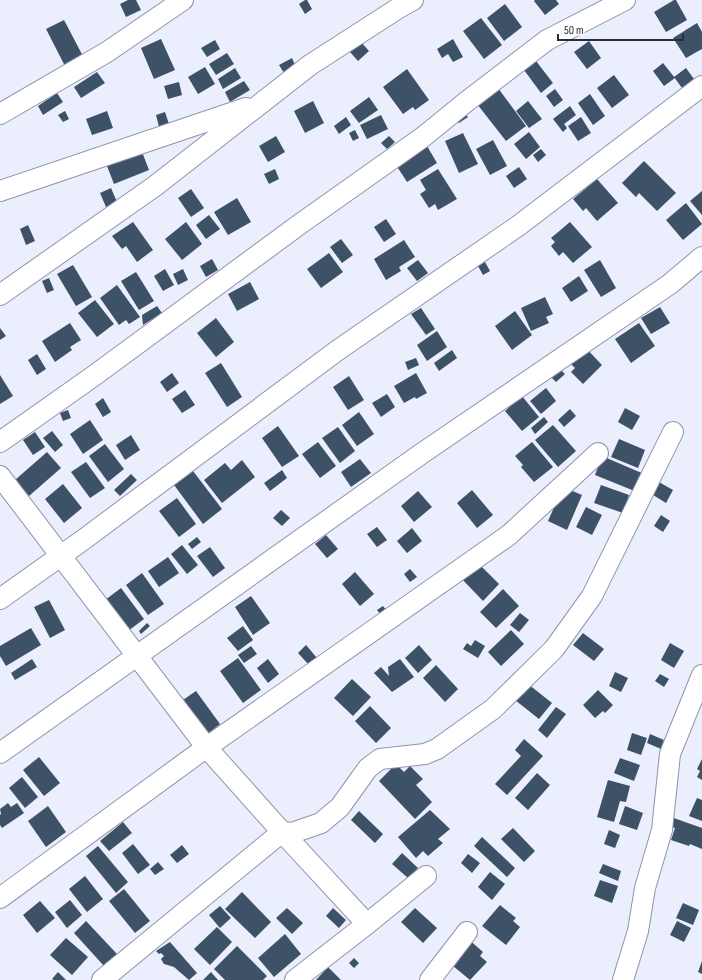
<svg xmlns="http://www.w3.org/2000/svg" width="702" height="980" font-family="'Sofia Sans Condensed',sans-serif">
	<rect width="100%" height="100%" fill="#ebeefd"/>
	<path fill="#3d5167" d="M128 0H136L141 10 126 17 120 4Z
		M305 0H307L312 9 305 14 299 4Z
		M535 0H556L559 4 545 15 534 1Z
		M674 0H676L687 20 666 32 654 12Z
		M505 4 522 27 504 41 487 18Z
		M481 18 502 45 484 59 463 31Z
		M64 20 85 60 67 70 46 29Z
		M697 23 702 32V49L686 58 673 38Z
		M161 39 175 70 154 79 141 48Z
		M453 39 463 57 453 62 448 54 442 58 437 49Z
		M215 40 220 49 207 57 201 48Z
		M589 41 601 58 587 69 574 52Z
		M361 42 369 51 358 61 350 52Z
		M227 53 234 64 216 75 209 64Z
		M292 58 296 67 284 73 279 65Z
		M536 61 553 83 541 93 524 70Z
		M663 63 675 78 664 86 653 71Z
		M205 67 215 84 198 94 188 77Z
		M235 68 241 78 223 89 218 79Z
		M686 68 694 79 682 88 674 77Z
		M407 69 429 100 415 110 413 107 403 114 383 87Z
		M97 72 105 83 81 98 74 87Z
		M614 75 629 95 612 108 597 88Z
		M244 81 250 90 230 102 225 92Z
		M179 82 182 95 168 99 164 86Z
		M498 88 526 126 506 141 477 104Z
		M555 89 563 100 554 107 546 96Z
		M57 93 63 102 43 115 38 106Z
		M590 94 605 116 593 125 578 103Z
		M369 97 378 110 359 123 350 111Z
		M313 101 324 123 305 133 294 111Z
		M528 101 542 119 529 128 516 111Z
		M570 106 576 115 564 124 567 128 563 132 553 119Z
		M65 111 69 119 63 122 58 115Z
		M107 111 113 128 92 135 86 119Z
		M165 112 169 124 159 127 156 115Z
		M464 112 468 117 459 123 455 119Z
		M381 115 388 129 367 139 360 125Z
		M346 117 351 125 339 134 334 126Z
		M581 117 591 133 578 141 568 126Z
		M355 130 359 138 353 141 349 133Z
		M529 132 540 147 526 159 514 144Z
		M463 133 478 164 459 173 445 141Z
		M276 136 285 152 268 162 259 146Z
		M389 136 395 142 387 149 381 143Z
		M493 140 507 166 490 175 476 149Z
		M427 146 437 163 407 182 396 165Z
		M541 149 546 155 538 162 533 155Z
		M142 152 149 170 114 184 107 166Z
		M644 161 676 193 657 211 639 193 636 197 622 183Z
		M519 167 527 179 514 188 506 176Z
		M275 169 279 179 269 184 264 174Z
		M438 169 457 199 438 210 435 204 429 208 420 194 426 190 420 180Z
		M597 179 618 203 597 221 586 208 583 211 573 199Z
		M111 188 117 202 106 207 100 193Z
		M191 189 204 208 191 217 178 198Z
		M702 191V215L690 201Z
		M237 198 251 222 228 235 214 212Z
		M686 203 702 224 683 240 666 220Z
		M209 215 220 229 206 239 196 225Z
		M386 219 396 234 384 242 374 227Z
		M133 222 153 250 137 262 126 246 122 249 112 236Z
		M186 222 202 244 182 260 165 239Z
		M570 222 592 247 573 263 563 252 559 256 551 246 555 242 551 238Z
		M28 225 35 241 26 245 20 229Z
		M341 239 353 255 342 263 330 247Z
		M404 240 415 257 399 267 401 271 386 280 374 259Z
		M329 253 343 272 321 288 307 269Z
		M212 259 218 270 206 277 200 266Z
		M418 260 428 273 417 281 407 268Z
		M600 260 616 288 601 297 584 270Z
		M485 262 490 271 483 275 478 266Z
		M73 265 92 297 76 306 57 274Z
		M165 269 174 285 163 291 154 276Z
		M183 269 188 280 178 285 173 274Z
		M136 272 154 301 139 310 121 281Z
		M579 276 588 291 571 302 562 288Z
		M49 278 54 290 47 293 42 281Z
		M250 282 259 299 237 311 228 294Z
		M117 285 140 317 129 324 126 320 119 325 100 298Z
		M545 297 553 314 546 317 549 323 531 331 521 308Z
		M95 300 114 324 97 337 78 313Z
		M157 306 162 313 143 325 142 315Z
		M660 307 670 323 651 334 641 318Z
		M421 308 435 329 426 335 411 314Z
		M515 311 532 335 512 350 495 326Z
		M216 318 234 342 216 357 197 333Z
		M70 323 81 340 70 347 72 350 55 362 42 341Z
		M639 323 655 346 631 363 615 339Z
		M0 328 6 336 0 340Z
		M437 331 447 347 427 361 417 345Z
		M583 345 602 365 583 384 571 372 575 368 567 360Z
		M452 350 457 358 439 371 434 363Z
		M37 354 46 369 37 375 28 360Z
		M416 358 419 365 408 370 405 362Z
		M221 363 242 397 227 407 205 373Z
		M560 369 565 374 556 382 552 378Z
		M172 373 179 383 167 392 160 382Z
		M416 373 427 393 416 399 415 397 404 403 394 386Z
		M0 375 13 396 0 404Z
		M349 376 364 400 348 410 333 387Z
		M546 388 556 401 541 414 530 401Z
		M185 390 195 405 182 413 172 399Z
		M387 394 395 407 381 417 372 403Z
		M522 396 539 417 522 431 505 411Z
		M103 398 111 412 103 417 95 404Z
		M625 408 640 416 632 430 618 422Z
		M570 409 576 416 564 427 558 420Z
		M68 410 71 418 63 421 60 413Z
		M359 412 374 434 357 446 342 425Z
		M544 417 548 422 535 434 531 428Z
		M90 420 103 440 83 454 70 434Z
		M553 425 576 451 558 467 535 440Z
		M278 426 299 456 282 467 262 438Z
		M338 427 355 451 340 463 322 438Z
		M52 431 63 445 55 452 43 438Z
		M35 432 45 447 33 455 23 440Z
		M131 435 140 450 125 460 116 445Z
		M619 439 645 450 638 468 611 457Z
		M318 442 336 466 320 478 302 454Z
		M532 442 553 467 534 482 521 467 523 465 515 456Z
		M105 444 124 469 108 482 89 456Z
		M47 452 61 468 29 496 15 480Z
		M602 456 644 474 637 492 595 475Z
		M360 459 371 473 351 487 341 472Z
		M242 460 255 477 222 503 204 480 225 463 231 470Z
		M86 462 105 488 90 498 71 472Z
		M282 470 287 478 270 491 264 483Z
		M193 471 222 509 203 524 174 485Z
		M131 474 137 480 120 496 114 490Z
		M657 481 673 490 666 503 650 493Z
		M63 484 82 508 64 523 45 499Z
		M601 485 629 495 623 513 594 503Z
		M563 487 582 495 567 530 548 521Z
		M472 490 493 515 477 528 457 503Z
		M418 491 432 507 414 522 401 506Z
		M177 498 196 524 179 537 159 511Z
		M586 507 602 515 592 535 576 527Z
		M281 510 290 518 282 526 273 518Z
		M661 515 670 521 663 532 654 526Z
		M377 527 387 540 377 547 367 534Z
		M412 528 422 541 407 553 397 541Z
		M326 535 338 549 327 558 315 544Z
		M197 537 201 542 192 549 188 544Z
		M182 545 198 565 187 574 171 554Z
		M210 547 225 568 213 577 197 556Z
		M168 557 179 573 159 587 148 571Z
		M476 561 499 584 483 601 460 577Z
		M410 569 417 577 410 582 404 574Z
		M355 572 374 594 360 606 342 584Z
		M142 573 164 604 148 615 126 585Z
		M121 588 144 619 128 631 105 600Z
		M503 589 519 606 496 628 480 612Z
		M251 596 270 623 253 635 235 607Z
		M49 600 65 630 50 638 34 607Z
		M383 606 387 611 381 615 377 610Z
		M520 613 529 620 519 632 510 625Z
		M147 623 150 626 141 634 139 631Z
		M243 626 253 640 238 651 227 638Z
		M31 628 41 645 6 666 0 656V646Z
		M511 630 524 644 501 666 488 652Z
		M583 633 604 649 594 661 573 645Z
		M475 640 485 646 478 658 463 649 467 643 471 646Z
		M670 643 684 651 674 668 661 660Z
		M306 645 317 658 309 665 298 653Z
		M419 645 432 660 418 673 405 658Z
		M251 646 257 654 244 663 238 655Z
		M238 658 261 690 243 703 220 671Z
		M32 659 37 667 15 680 11 673Z
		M268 659 279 674 268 683 257 668Z
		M400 659 414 677 392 692 374 673 381 667 389 676 388 667Z
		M436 665 458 689 445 702 423 678Z
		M615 672 628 678 621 692 609 686Z
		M660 674 669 679 664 687 655 681Z
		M352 679 371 697 353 716 334 698Z
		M528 684 552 703 539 719 515 700Z
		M598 690 613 705 605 713 603 711 595 718 583 705Z
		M196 691 220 724 205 736 180 702Z
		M370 706 391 728 376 743 355 721Z
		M556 707 566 714 547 738 538 730Z
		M632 733 647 738 641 755 627 750Z
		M650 734 664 740 661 749 647 743Z
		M524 739 543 756 507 795 495 784 521 756 515 750Z
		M39 757 60 783 44 796 23 770Z
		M620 758 640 765 634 781 614 773Z
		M702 759V780L697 777 700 771 697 769Z
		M396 764 404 772 410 766 423 779 416 785 432 802 415 819 379 781Z
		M537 773 550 785 528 810 515 798Z
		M22 777 38 797 25 808 9 788Z
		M608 780 630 786 626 802 620 801 614 822 597 817Z
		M697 798 702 800V821L689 816Z
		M8 803 11 807 17 803 24 813 2 828 0 825V815L1 814 0 809Z
		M48 806 66 832 46 847 28 821Z
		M625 806 643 813 637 830 619 824Z
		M430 810 450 829 438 839 443 843 428 856 423 851 416 858 398 837Z
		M359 811 383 834 375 843 351 820Z
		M671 817 702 828V849L690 844 689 846 671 840 675 828 667 826Z
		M123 822 132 833 109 851 100 841Z
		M513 828 535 851 524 862 501 839Z
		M609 830 620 835 615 848 604 844Z
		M482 837 515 868 507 877 474 846Z
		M133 844 150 865 138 874 122 853Z
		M182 845 189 854 177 863 170 855Z
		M98 846 128 882 116 893 86 856Z
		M402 853 418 868 408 878 392 864Z
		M468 854 480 863 472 873 461 863Z
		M158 862 164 869 155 875 150 869Z
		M603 864 621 871 618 881 599 873Z
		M490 872 505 884 492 900 478 887Z
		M85 876 103 899 87 912 69 889Z
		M600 880 618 886 612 903 594 896Z
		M124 889 150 921 135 933 109 901Z
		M242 892 271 922 255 938 225 909Z
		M70 900 82 915 67 928 55 912Z
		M40 901 55 918 37 933 23 915Z
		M683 903 699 910 693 925 676 918Z
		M500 905 516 918 513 921 520 927 506 945 482 926Z
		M220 906 231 918 220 928 209 915Z
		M287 908 303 923 292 934 276 918Z
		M333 908 346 920 339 928 326 916Z
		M415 908 437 928 423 943 401 922Z
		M86 921 117 954 104 966 74 933Z
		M677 921 691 928 684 942 670 935Z
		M217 927 232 942 210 965 194 949Z
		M285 934 301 954 274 977 258 958Z
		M66 938 88 957 72 975 50 955Z
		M467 938 483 952 480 956 487 962 470 980 447 961Z
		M170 942 197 973 189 980 174 967 164 964 161 959 164 956 161 953 159 954 156 951Z
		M237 946 267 976 263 980H225L214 969Z
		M354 958 359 963 354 968 349 963Z
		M702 961V974L698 972Z
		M328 967 341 980H316Z
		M58 972 66 980H54L52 979Z
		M211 972 218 980H203Z"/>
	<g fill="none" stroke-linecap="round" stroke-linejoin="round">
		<g stroke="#9094ab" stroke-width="22">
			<path id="street" d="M0 114 107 52 183 0
				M0 191 246 108
				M0 295 155 186 310 65 397 9 413 0
				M0 442 95 375 300 224 423 137 466 102 547 40 625 0
				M0 476 207 748 282 832 367 924
				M0 599 83 540 338 350 518 226 702 86
				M0 753 421 454 670 284 702 257
				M0 898 200 752 509 535 598 453
				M102 980 282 832 292 833 321 823 340 807 368 768 380 759 425 754 437 749 493 709 554 649 592 596 673 432
				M295 980 367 924 426 876
				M430 980 467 932
				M623 980 638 931 645 888 662 830 670 754 702 675"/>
		</g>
		<use href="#street" stroke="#fff" stroke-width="20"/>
	</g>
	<path d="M558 34v6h125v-6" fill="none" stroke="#2b2d36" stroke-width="2"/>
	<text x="564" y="34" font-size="12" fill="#2b2d36" stroke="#fcfcfc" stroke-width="3" paint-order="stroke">50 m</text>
</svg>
